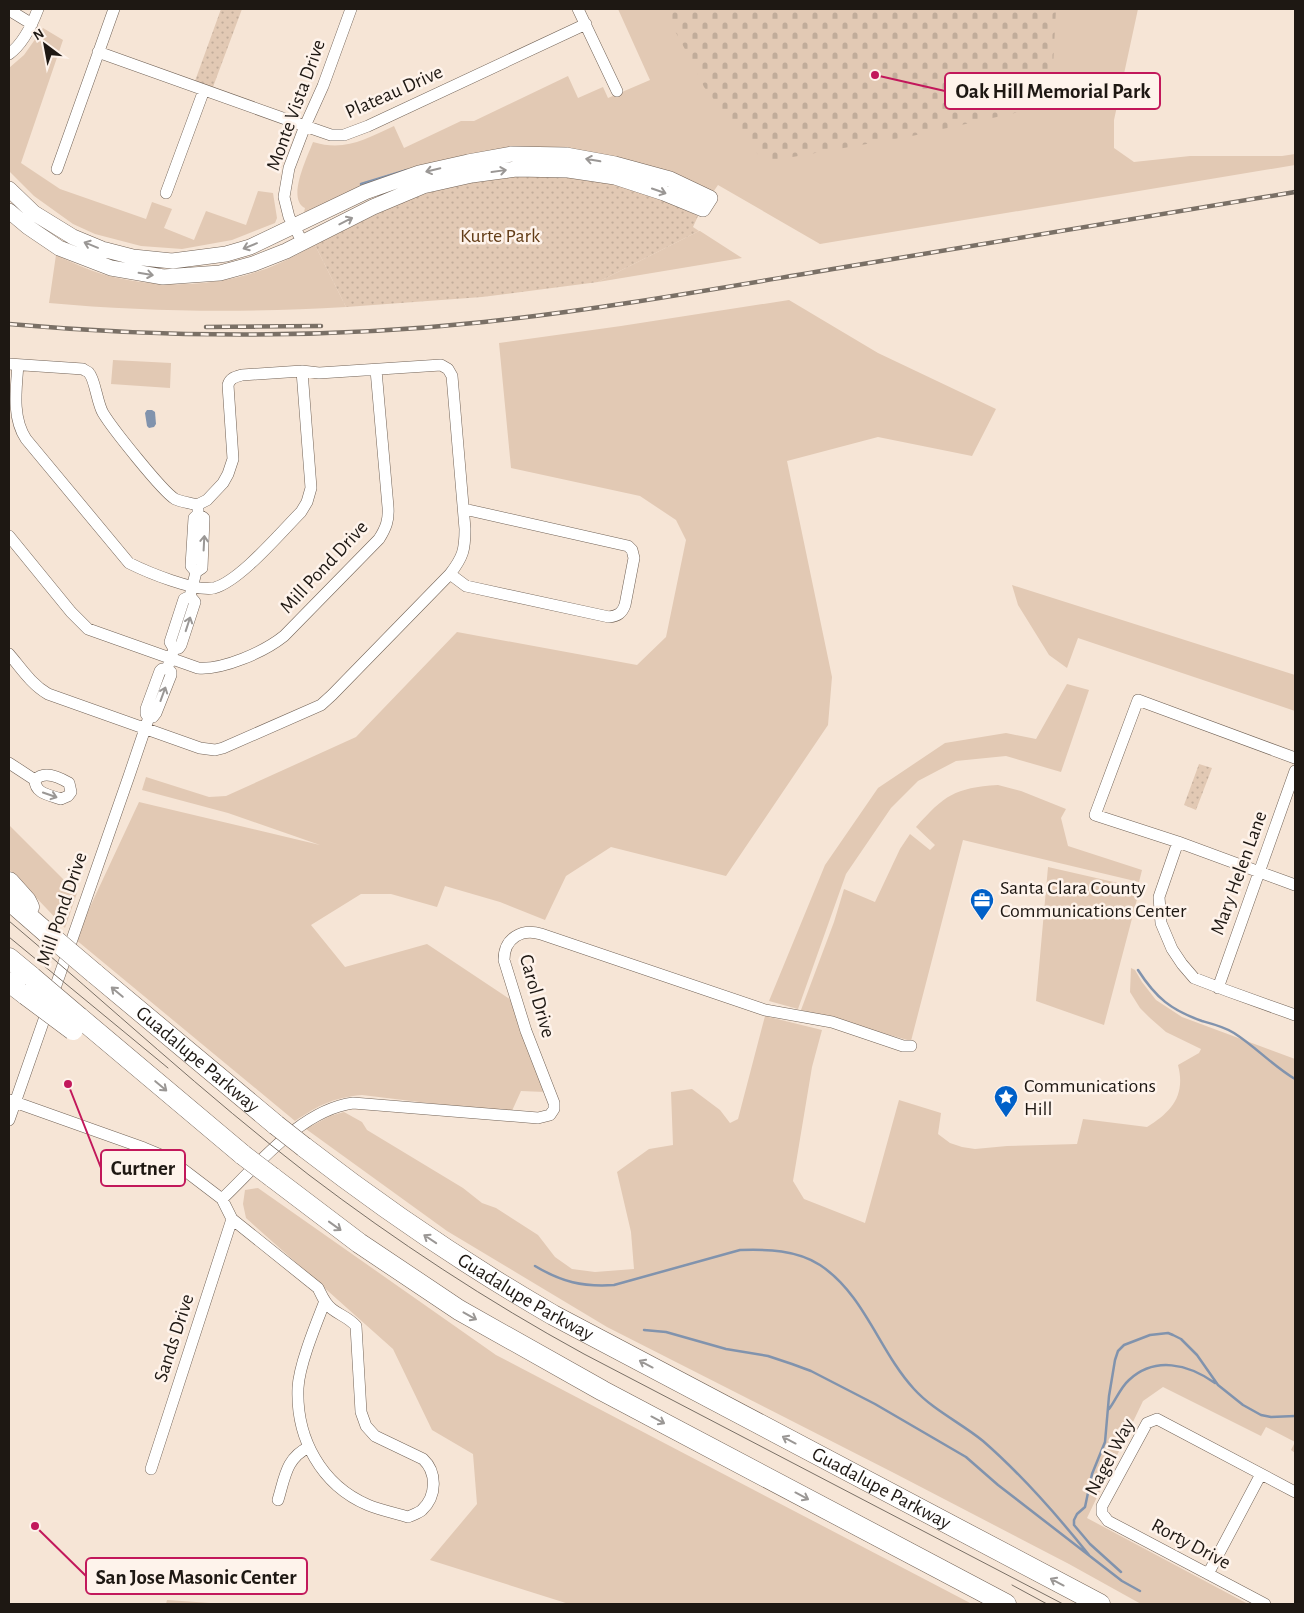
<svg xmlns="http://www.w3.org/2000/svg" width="1304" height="1613" font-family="'Alegreya Sans',sans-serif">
	<defs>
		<pattern id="cemetery-stones" width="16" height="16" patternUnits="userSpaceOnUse" patternTransform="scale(1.25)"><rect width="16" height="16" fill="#e2c9b4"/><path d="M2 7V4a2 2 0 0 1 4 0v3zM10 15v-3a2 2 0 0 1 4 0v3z" fill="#c1ac9a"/></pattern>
		<pattern id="park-dots" width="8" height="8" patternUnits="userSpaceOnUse" patternTransform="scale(1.25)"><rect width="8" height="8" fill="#e2c9b4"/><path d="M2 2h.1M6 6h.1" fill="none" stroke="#c1ac9a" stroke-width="1.8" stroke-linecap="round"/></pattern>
	</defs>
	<rect width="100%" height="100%" fill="#f6e5d6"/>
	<path fill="#e2c9b4" d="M618 9H1138L1114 120V148L1134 162 1190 156H1282L1295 154V165L820 244 718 185 711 195 671 176 498 153 304 212 305 208C286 199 308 156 313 142 345 152 365 139 394 126L404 148 461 121H474L568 76 578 98 603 87 608 98 650 80Z
		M43 28 63 40 21 163 60 189 146 219 152 202 172 209 164 228 194 240 206 211 246 225 258 191 273 193 277 218 275 223 232 240 182 249 141 246 95 234 73 224 34 196 9 171V68L24 55Z
		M700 231 742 258 598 282 699 231Z
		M315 245 346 307C248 313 147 312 49 303L56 255C71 262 86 269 102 274 152 288 207 288 256 272 277 266 296 255 315 245Z
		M789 300 878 353 996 409 972 456 878 437 787 461 832 677 828 725 726 876 611 847 566 876 545 920 500 902 445 886 437 907 391 894H361L311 925 345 967 427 944 511 1000 527 1050 545 1092 521 1091 511 1113 362 1095C332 1098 319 1105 295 1121L75 939 139 802 320 845 228 813 142 790 146 777 209 797 226 796 356 737 457 632 637 665 666 637 686 540 676 520 640 496 511 468 499 343 621 326Z
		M113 360 171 363 170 388 111 384Z
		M1012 585 1295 675V711L1078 638 1067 668 1049 655 1018 605Z
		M1067 684 1089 690 1061 772 1006 756 956 761 918 781 891 808 846 874 798 1009 769 1001 825 865 878 788 945 743 1006 733 1036 739Z
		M998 785 1021 791 1066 809 1061 818 1068 846 1142 870 1139 882 963 840 911 1041 801 1010 834 922 844 889 875 902 900 849 910 834 930 850 935 845 916 827C945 795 954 788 998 785Z
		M9 825 77 893 65 928 9 869Z
		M1048 867 1140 888 1104 1025 1036 1001Z
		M1131 968 1135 970 1142 982 1156 1000 1182 1017 1295 1059V1453L1291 1450 1295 1442 1266 1427 1261 1436 1163 1387 1143 1401 1087 1518 1248 1604H1141L1069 1564 894 1473 607 1327 447 1231 306 1129 330 1116 344 1112 362 1122 367 1130 463 1188 482 1203 496 1208 538 1235 555 1257 572 1269 595 1272 634 1269 631 1232 617 1172 649 1149 673 1145 671 1092 692 1089 720 1110 730 1123 738 1119 765 1016 822 1030 812 1067 793 1181 804 1199 865 1223 899 1100 941 1113 938 1134 950 1143 962 1147 975 1149 1007 1146 1077 1144 1083 1119 1147 1127C1171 1112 1186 1096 1178 1065L1199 1053 1201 1049 1166 1032 1150 1018 1140 1008 1130 992Z
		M258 1188 496 1355 972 1604H569L430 1560 477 1504 473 1454 432 1430 393 1349 246 1218 243 1204 245 1190Z
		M167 1600 225 1604H166Z"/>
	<path fill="url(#cemetery-stones)" d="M663 9H1056L1051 105 912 136 764 162 704 87 692 62Z"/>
	<path fill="url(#park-dots)" d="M221 9H242L213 87 195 81Z
		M517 176C545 177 573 176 601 181 635 187 667 201 698 216L693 227 699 231 598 282 482 297 346 307 315 245C355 225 395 203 437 190 463 182 490 180 517 176Z
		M1199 764 1212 768 1196 810 1184 805Z"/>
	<path fill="#8193ad" d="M147 410H152L155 412 156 424 154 427 149 428 147 426 145 413Z"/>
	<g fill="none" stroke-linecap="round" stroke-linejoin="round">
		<path stroke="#8193ad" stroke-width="2.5" d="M361 184 407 170
			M1138 970C1156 998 1171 1010 1202 1021 1213 1024 1225 1027 1234 1033 1256 1047 1273 1066 1295 1079
			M535 1266C562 1282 582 1287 614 1285L740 1250C767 1249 797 1250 820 1265 865 1295 879 1351 914 1389 933 1410 961 1423 983 1441 1022 1475 1057 1515 1089 1555
			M644 1330 666 1332 726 1349 768 1356 792 1364 811 1371 875 1404 966 1457 998 1485 1064 1536 1122 1581 1140 1591
			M1109 1409C1116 1400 1120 1388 1129 1380 1155 1356 1188 1364 1215 1383
			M1121 1572 1090 1544 1074 1525V1520L1077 1514 1085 1507 1092 1474 1105 1442 1109 1396 1115 1360 1118 1351 1124 1345 1150 1335 1168 1333 1173 1335 1181 1339 1197 1355 1218 1385 1243 1405 1261 1415 1271 1417 1295 1416"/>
		<g stroke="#726357" stroke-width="12">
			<path id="street" d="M578 9 617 91
				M9 10 32 24
				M98 52 305 126 331 135H344L368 126 586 24
				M9 54C23 44 32 25 38 9
				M57 169 114 9
				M166 193 204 90
				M303 243 289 217 284 197 289 168 305 126 323 86 351 9
				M9 364 83 369C85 371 88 371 89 373 95 379 97 403 103 413 112 428 162 491 175 499 181 502 191 503 197 505L207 500 223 483 228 474 233 459 228 385C230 378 235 377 242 375L302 371 319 373 441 365 448 369 452 376 465 529C465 550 463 557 450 574L332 695 321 705 223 748 215 750 200 748 48 694C31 684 21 668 9 654
				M18 365C16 390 12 418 26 439L129 563C147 572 195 592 214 588 240 581 281 532 301 512L307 502 311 488 302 371
				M9 536 71 612 88 629 198 668C223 670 264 652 284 636L379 539C386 528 389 520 388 507L376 370
				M196 572 191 566 194 518 198 514V509
				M450 574 466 586 609 617C618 616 622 613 625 605L634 558 632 550 628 546 464 509
				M174 649 170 642 184 599 190 596 196 572 202 568 204 518 198 514
				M149 717 146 714V709L160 671 162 669H167L174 649 179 648 181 645 195 602 190 596
				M1295 758 1138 700 1095 815 1178 842 1295 885
				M9 763 35 780
				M35 780C35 794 50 795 61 799L68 796 71 792
				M35 780C44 770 59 777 69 783L71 792
				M1178 842 1159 897 1161 923 1172 949 1182 964 1194 978 1228 991 1295 1015
				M1218 988 1295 771
				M9 1100 144 1148 161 1155 184 1170 222 1199 232 1219 318 1288C322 1296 325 1304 332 1309 341 1316 348 1317 356 1326L361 1412 366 1426 375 1436 423 1459C437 1472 437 1496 422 1510 419 1513 412 1515 408 1517 395 1513 380 1510 368 1505 321 1485 296 1438 298 1388 299 1365 316 1324 325 1301
				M9 1120 129 776 149 717H153L156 713 171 675V672L167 669
				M222 1199C258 1165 301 1110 353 1103L538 1118 550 1115 554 1109V1103L526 1031 504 960C504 938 522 928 541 934L765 1010 832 1022 903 1046H911
				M151 1469 232 1219
				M278 1500C285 1477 286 1458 309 1447
				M1208 1574 1261 1474
				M1265 1604 1108 1521 1102 1513V1506L1147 1423 1157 1419 1295 1492"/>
		</g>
		<g stroke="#726357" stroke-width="16">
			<path id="secondary" d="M9 189 34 213 73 237 102 249 133 257 172 261 226 254 250 247 365 192 419 173 468 162 512 154 566 155 615 164 670 179 710 198 703 209 664 193 615 177 568 170 516 169 472 175 423 186 373 207 286 251 253 264 220 273 163 277 111 268 59 248 28 227 9 211"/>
		</g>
		<g stroke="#726357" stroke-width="21">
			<g id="highway">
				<path d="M9 882 26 901 29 907"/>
				<path d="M9 900 48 934"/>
				<path d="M9 958 32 977"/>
				<path id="s1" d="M94 973 276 1125"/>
				<path d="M9 982 26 995"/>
				<path d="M79 1017 243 1155"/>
				<path id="s2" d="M304 1147C384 1209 466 1265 553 1315L1100 1604"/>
				<path d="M272 1177 359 1243 459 1310 603 1391 1006 1604"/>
			</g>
		</g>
		<use href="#street" stroke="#fff" stroke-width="11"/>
		<use href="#secondary" stroke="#fff" stroke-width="15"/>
		<use href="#highway" stroke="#fff" stroke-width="20"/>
		<path stroke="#7a7066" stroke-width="1" d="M9 921C109 1005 205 1095 309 1175 396 1241 487 1301 584 1354L1063 1604
			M9 937 168 1068
			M1012 1585 1047 1604"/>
		<g stroke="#7a7066" stroke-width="4.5">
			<path id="rail" d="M9 324C167 338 326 339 484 322 605 309 725 287 845 267 995 242 1145 217 1295 192
				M206 327 321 326"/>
		</g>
		<use href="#rail" stroke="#fef3eb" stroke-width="2.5" stroke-dasharray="8" stroke-linecap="butt"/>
		<g stroke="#726357" stroke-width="21" stroke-linecap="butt">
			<path id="highway-bridge" d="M48 934 94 973
				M32 977 79 1017
				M26 995 73 1030
				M276 1125 304 1147
				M243 1155 272 1177"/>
		</g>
		<use href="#highway-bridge" stroke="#fff" stroke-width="20"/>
	</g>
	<defs><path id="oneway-shaft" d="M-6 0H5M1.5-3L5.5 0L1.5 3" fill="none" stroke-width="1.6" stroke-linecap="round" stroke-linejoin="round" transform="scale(1.25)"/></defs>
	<g stroke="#9a9795">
		<use href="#oneway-shaft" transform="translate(593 160) rotate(-170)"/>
		<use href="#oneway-shaft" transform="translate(433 170) rotate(167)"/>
		<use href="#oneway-shaft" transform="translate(499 171) rotate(-8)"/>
		<use href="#oneway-shaft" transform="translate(659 191) rotate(19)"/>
		<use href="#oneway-shaft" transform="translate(346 221) rotate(-27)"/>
		<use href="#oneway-shaft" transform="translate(91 245) rotate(-158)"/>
		<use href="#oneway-shaft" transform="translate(250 246) rotate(158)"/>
		<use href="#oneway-shaft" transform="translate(146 274) rotate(9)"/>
		<use href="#oneway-shaft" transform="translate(204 543) rotate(-87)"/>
		<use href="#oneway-shaft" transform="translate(188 624) rotate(-72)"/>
		<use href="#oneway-shaft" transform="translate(163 694) rotate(-70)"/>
		<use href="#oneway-shaft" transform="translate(50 795) rotate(19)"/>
		<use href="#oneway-shaft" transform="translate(117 992) rotate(-140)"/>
		<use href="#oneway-shaft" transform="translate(161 1086) rotate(40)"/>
		<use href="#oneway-shaft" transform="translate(335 1226) rotate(36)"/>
		<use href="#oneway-shaft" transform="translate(430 1239) rotate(-146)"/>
		<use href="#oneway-shaft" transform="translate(470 1316) rotate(29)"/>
		<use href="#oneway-shaft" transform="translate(646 1364) rotate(-152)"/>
		<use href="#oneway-shaft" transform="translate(658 1420) rotate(28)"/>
		<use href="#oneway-shaft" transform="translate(789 1440) rotate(-152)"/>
		<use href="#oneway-shaft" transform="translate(802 1496) rotate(28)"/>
		<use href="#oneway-shaft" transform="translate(1057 1582) rotate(-152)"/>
	</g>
	<defs>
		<g id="office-pin" transform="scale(1.25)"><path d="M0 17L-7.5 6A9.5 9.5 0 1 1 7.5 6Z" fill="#0060c8" stroke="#fef3eb"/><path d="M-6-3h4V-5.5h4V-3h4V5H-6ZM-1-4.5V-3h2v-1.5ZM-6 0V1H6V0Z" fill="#fff"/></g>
		<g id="sight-pin" transform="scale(1.25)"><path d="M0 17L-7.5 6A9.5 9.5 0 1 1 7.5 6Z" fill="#0060c8" stroke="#fef3eb"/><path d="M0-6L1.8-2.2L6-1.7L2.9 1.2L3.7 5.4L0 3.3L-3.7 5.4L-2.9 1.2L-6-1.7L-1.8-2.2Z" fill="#fff"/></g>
	</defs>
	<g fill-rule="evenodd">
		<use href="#office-pin" x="982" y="900"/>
		<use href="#sight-pin" x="1006" y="1097"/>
	</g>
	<g text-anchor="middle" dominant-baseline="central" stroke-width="5" stroke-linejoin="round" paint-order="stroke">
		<g font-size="20" fill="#1e1813" stroke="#fef3eb">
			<text transform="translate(394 92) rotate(-24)">Plateau Drive</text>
			<text transform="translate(296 105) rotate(-70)">Monte Vista Drive</text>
			<text transform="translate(324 567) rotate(-47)">Mill Pond Drive</text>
			<text transform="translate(1239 873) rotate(-70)">Mary Helen Lane</text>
			<text transform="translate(62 909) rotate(-71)">Mill Pond Drive</text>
			<text transform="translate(537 996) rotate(74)">Carol Drive</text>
			<text stroke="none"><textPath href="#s1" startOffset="135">Guadalupe Parkway</textPath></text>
			<text stroke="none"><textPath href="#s2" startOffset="268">Guadalupe Parkway</textPath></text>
			<text transform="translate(174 1338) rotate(-72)">Sands Drive</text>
			<text transform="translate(1110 1457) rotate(-62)">Nagel Way</text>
			<text stroke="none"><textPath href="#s2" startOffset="672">Guadalupe Parkway</textPath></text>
			<text transform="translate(1191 1544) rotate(28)">Rorty Drive</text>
		</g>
		<g font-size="20" fill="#633d17" stroke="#fef3eb">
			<text x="500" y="236">Kurte Park</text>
		</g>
		<g font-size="20" fill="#1e1813" stroke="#fef3eb" text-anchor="start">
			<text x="1000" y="888">Santa Clara County<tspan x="1000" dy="23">Communications Center</tspan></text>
			<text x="1024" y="1086">Communications<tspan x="1024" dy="23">Hill</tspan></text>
		</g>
	</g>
	<path fill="none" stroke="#c2185b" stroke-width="2" d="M875 75L945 91M68 1084L101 1168M35 1526L86 1576"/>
	<g fill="#c2185b" stroke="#fef3eb" stroke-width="2">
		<circle cx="875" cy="75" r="5"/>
		<circle cx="68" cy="1084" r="5"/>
		<circle cx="35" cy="1526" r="5"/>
	</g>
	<g fill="#fef3eb" stroke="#c2185b" stroke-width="2">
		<rect x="945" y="73" width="215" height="36" rx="5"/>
		<rect x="101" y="1150" width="84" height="36" rx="5"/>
		<rect x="86" y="1558" width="221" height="36" rx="5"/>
	</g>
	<g font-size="21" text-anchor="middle" font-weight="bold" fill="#1e1813">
		<text x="1053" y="98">Oak Hill Memorial Park</text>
		<text x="143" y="1175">Curtner</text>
		<text x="196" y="1584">San Jose Masonic Center</text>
	</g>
	<rect width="1304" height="1613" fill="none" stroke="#1e1813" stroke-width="20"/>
	<g transform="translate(45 45) rotate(328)" stroke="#fef3eb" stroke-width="4" paint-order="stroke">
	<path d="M0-4L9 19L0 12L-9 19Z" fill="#1e1813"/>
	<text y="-8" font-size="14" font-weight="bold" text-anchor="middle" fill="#1e1813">N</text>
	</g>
</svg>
